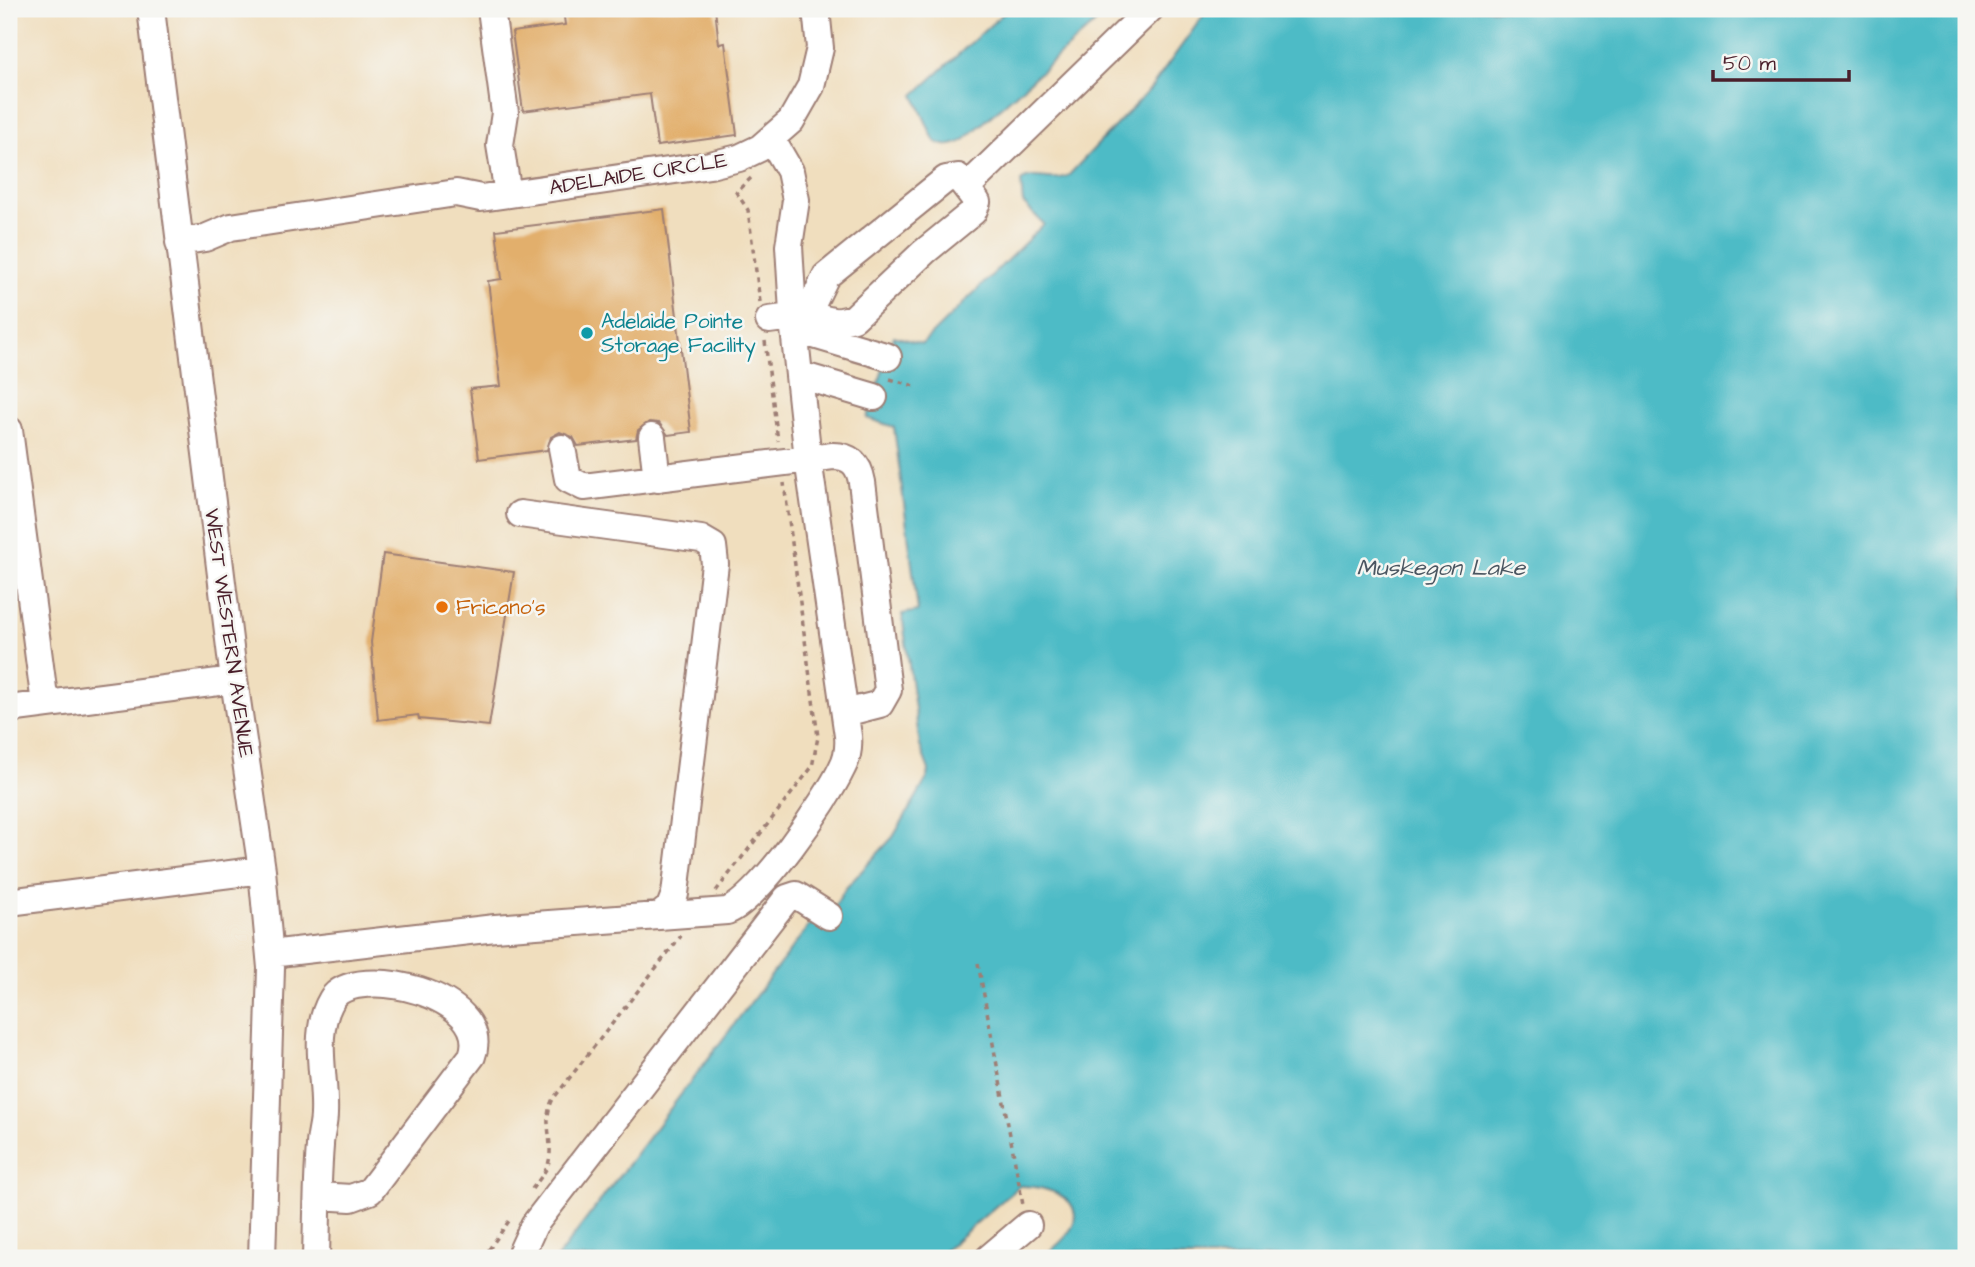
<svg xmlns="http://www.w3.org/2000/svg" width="1975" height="1267" font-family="'Architects Daughter',sans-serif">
	<rect width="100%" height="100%" fill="#f6f6f2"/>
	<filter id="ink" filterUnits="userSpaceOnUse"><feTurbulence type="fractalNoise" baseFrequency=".0143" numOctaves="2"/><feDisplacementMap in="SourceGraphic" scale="14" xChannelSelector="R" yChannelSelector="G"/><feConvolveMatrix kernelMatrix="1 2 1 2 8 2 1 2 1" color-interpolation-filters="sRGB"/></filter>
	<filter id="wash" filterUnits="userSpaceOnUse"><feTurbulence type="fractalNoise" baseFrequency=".00686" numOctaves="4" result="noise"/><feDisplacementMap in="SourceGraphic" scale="28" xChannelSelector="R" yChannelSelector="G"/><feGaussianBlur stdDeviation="1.57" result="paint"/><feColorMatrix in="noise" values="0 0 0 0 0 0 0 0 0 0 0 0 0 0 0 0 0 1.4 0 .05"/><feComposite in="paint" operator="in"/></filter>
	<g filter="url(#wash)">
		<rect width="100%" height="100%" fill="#f0debe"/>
		<path fill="#4dbbc6" stroke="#4c6d78" stroke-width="2" d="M1008 9H1111L963 141C952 146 944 148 934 140L914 95Z
			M1208 9H1966V1258H1042C1050 1251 1060 1244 1067 1235 1094 1200 1045 1185 1019 1186L936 1258H557L817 915 829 916 845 889 893 837 928 777 929 770 920 746 902 614 918 611 894 427 867 418 894 336 922 344 1044 224 1023 203 1021 181C1035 171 1054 184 1069 175L1151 88Z"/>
		<g id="blocks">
			<path fill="#e2af6c" d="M563 9H715L719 44 725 43 737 135 657 146 650 94 523 111 512 32 565 25Z
				M664 209 691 432 668 435 659 423 649 422 638 430 636 439 578 446 573 437 560 432 551 437 547 450 479 459 470 389 501 386 488 281 502 279 496 230Z
				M383 554 514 572 489 726 419 719 418 715 378 720 371 642Z"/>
		</g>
	</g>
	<g filter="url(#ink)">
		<use href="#blocks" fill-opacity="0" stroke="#9d7e74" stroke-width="2"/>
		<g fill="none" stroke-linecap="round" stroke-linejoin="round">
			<g stroke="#9d7e74" stroke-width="30">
				<path id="minor" d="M151 9 234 680 262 870 271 968 262 1258
					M491 9 505 113 500 145 508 194
					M967 187 1150 9
					M179 242 205 238 231 227 456 193 481 198 710 165 739 158 760 148 791 121 811 86 820 48 816 9
					M769 320 807 315 837 322 854 318 924 252 973 212 977 202 958 177 946 179 826 276 807 315
					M794 329 888 357
					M800 375 874 397
					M9 430 45 704
					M652 437 657 479
					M562 448 568 479 584 487 833 456C851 456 859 465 862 482L888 690 880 704 845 713
					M520 514 701 539 713 546 715 564 675 894 670 907 659 916
					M9 709 234 680
					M9 902 262 870
					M270 954 495 928 727 911C759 899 827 800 842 768 848 757 849 747 848 736L808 459 794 329 789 246 796 200 790 171 772 140
					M316 1258C317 1221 317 1183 320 1146 320 1135 324 1125 324 1114 326 1076 311 1034 332 999 355 962 495 995 472 1056L370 1191 351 1198 318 1196
					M519 1258 534 1225 787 898 796 895 829 916
					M989 1258 1028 1225"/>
			</g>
			<path stroke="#9d7e74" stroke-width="3.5" stroke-dasharray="5 5" stroke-linecap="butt" d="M751 178 736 192 748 210 760 302
				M765 341 778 441
				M890 379 918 387
				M716 891 812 767 818 737 784 483
				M978 963 1023 1205
				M532 1189C537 1182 545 1173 548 1165 555 1142 541 1121 553 1099L681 936
				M483 1258 511 1218"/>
			<use href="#minor" stroke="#fff" stroke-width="26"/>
		</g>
	</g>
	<circle fill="#0f9aa8" stroke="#f6f6f2" stroke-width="2.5" cx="587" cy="333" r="7"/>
	<circle fill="#e8710a" stroke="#f6f6f2" stroke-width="2.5" cx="442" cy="607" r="7"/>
	<g text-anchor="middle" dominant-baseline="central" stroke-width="5" stroke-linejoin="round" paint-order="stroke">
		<g font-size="21" fill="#4a1f2b" stroke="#f6f6f2">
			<text transform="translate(638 174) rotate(-9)">ADELAIDE CIRCLE</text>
			<text transform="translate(229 633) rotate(82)">WEST WESTERN AVENUE</text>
		</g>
		<g font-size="21" fill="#0d838f" stroke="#f6f6f2" text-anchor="start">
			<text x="601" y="321">Adelaide Pointe<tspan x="601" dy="24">Storage Facility</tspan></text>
		</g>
		<g font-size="21" fill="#c56008" stroke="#f6f6f2" text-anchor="start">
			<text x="456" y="607">Fricano's</text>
		</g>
		<g font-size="23" font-style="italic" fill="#4b5661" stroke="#f6f6f2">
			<text x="1441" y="568">Muskegon Lake</text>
		</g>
	</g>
	<rect width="1975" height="1267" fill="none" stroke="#f6f6f2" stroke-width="35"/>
	<path d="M1713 70v10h136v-10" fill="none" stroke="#4a1f2b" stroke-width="3.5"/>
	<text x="1723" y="70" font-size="21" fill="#4a1f2b" stroke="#f6f6f2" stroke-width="5" paint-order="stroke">50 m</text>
</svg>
